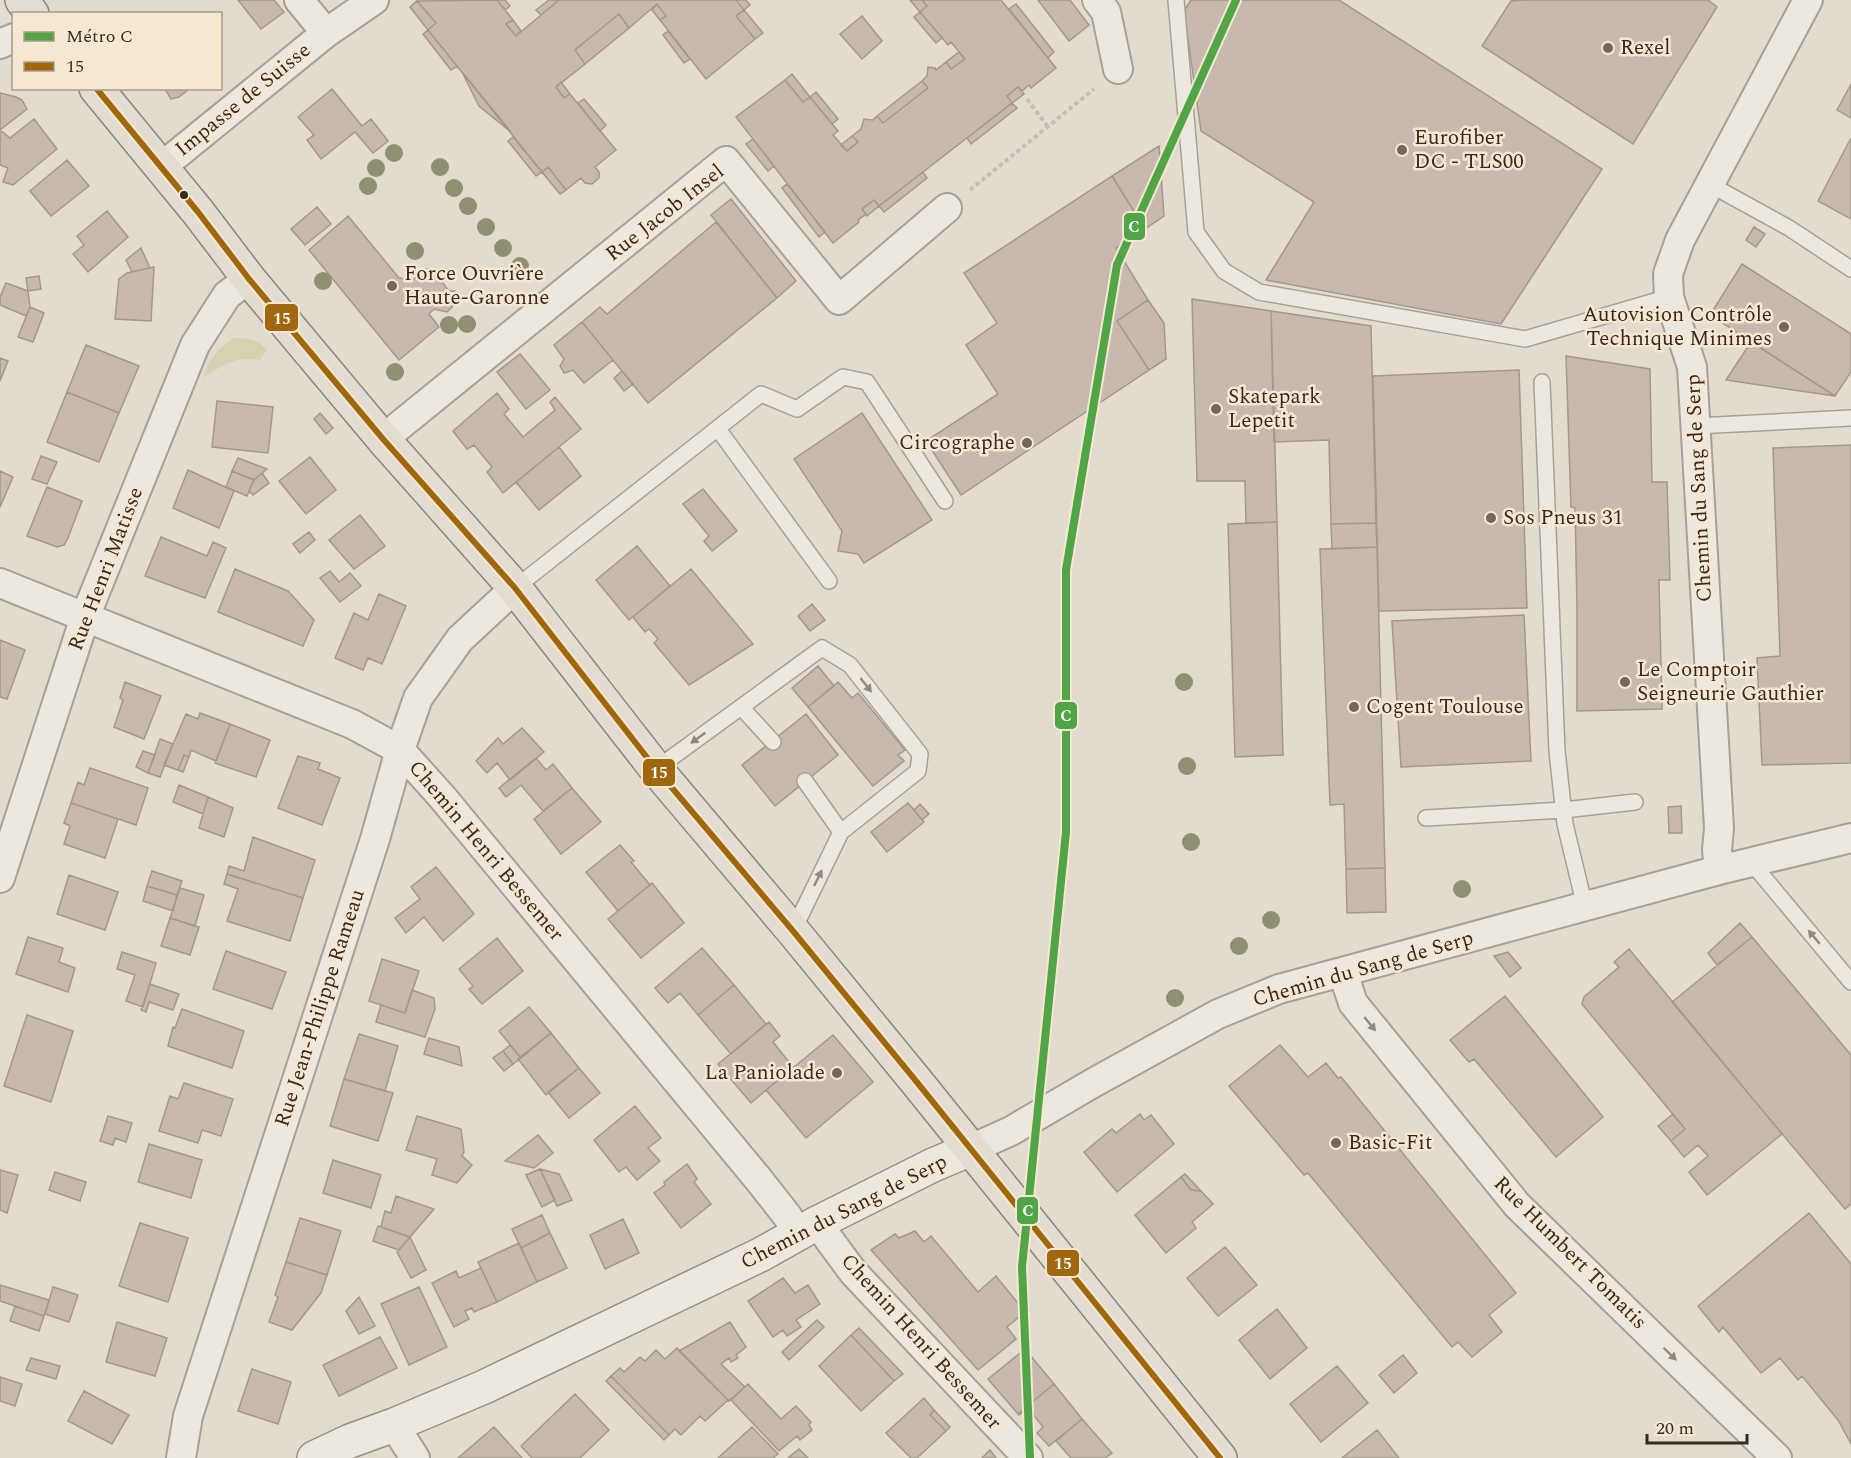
<svg xmlns="http://www.w3.org/2000/svg" width="1851" height="1458" font-family="Spectral,serif">
	<rect width="100%" height="100%" fill="#e3dbcd"/>
	<path fill="#d5d2b0" d="M234 338C249 338 257 339 267 350L260 360C234 356 225 364 203 378 208 360 218 348 234 338Z"/>
	<path fill="#c7b9ae" stroke="#a4978c" stroke-width="1.5" d="M238 0H274L284 12 261 29Z
		M497 0H505L510 6 505 10Z
		M497 0 513 20 506 24 516 36 559 0H736L744 10 736 16 755 39 706 79 660 20 666 16 657 4 629 28 619 14 575 50 585 64 556 87 564 98 570 94 616 150 595 167 599 172V178L592 184 585 183 581 178 566 190 548 167 542 172 428 30 436 23 417 1Z
		M549 0H559L541 15 536 10Z
		M736 0H746L750 5 744 10Z
		M910 0H922L927 6 920 12Z
		M922 0H1001L1056 68 1031 88 1029 85 1022 91 1018 87 1007 96 1012 103 879 206 874 200 862 209 866 214 858 220 859 222 833 243 736 117 785 80 803 102 810 97 838 131 833 135 847 151 858 142 852 136 861 129 864 119 873 120 877 116 883 123 928 88 922 81 927 76 928 67 935 68 936 70 946 62 951 69 965 59 951 42 948 45 920 12 927 6Z
		M1038 0H1070L1089 25 1069 41Z
		M1191 0H1339L1602 169 1501 324 1266 280 1314 202 1201 131 1184 11Z
		M1523 0H1708L1717 7 1633 144 1482 46 1511 1Z
		M417 1 436 23 428 30 410 7Z
		M657 4 666 16 660 20 652 10Z
		M1016 4 1054 52 1048 58 1009 9Z
		M744 10 763 33 755 39 736 16Z
		M920 12 942 38 936 43 914 17Z
		M619 14 629 28 585 64 575 50Z
		M862 16 882 41 862 59 840 34Z
		M513 20 521 31 516 36 506 24Z
		M428 30 457 66 451 70 423 34Z
		M668 31 690 59 684 63 663 35Z
		M959 52 965 59 951 69 946 62Z
		M462 72 511 132 479 106Z
		M792 74 810 97 803 102 785 80Z
		M922 81 928 88 883 123 877 116Z
		M561 82 570 94 564 98 556 87Z
		M1851 84V118L1837 110Z
		M1018 87 1024 94 1012 103 1007 96Z
		M167 88H190L179 97 171 99 166 91Z
		M332 89 362 126 371 119 388 141 373 153 355 132 321 159 307 140 314 135 298 117Z
		M816 92 838 119 832 124 810 97Z
		M0 93 16 97 22 100 27 109 0 130Z
		M584 99 606 125 600 131 578 103Z
		M1012 103 1017 108 971 144 967 138Z
		M34 119 57 149 13 185 3 182 8 168 0 165V130L10 138Z
		M852 136 858 142 847 151 841 145Z
		M513 137 542 172 536 176 508 141Z
		M1851 138V219L1818 201Z
		M753 139 774 166 768 171 746 144Z
		M1159 146 1164 216 1145 229 1112 176Z
		M67 160 89 186 51 216 30 191Z
		M548 167 566 190 560 194 542 172Z
		M923 172 927 178 884 212 879 206Z
		M1112 176 1145 229 1116 248 1148 300 1117 321 1149 370 961 495 926 441 998 394 966 345 997 323 964 273Z
		M787 184 825 232 819 237 782 188Z
		M731 199 796 281 777 298 711 215Z
		M874 200 879 206 867 216 862 209Z
		M317 207 331 224 305 245 291 229Z
		M107 211 128 237 88 272 73 254 84 245 77 236Z
		M348 216 399 278 412 280 426 269H436L440 274 439 278 449 291H455L453 306 447 312 434 309 429 314 439 327 399 360 309 250Z
		M716 222 777 298 648 403 582 322 600 307 607 314Z
		M1754 227 1765 234 1756 247 1746 240Z
		M141 248 150 268 132 272 126 260Z
		M1742 264 1851 334V372L1835 396 1710 315Z
		M154 267 151 321 115 319 119 279 127 273Z
		M39 276 41 289 28 291 26 278Z
		M6 283 28 291 30 307 26 316 0 305V297Z
		M1192 299 1271 311 1277 522 1246 523 1245 481H1197Z
		M1148 300 1164 323 1166 359 1149 370 1117 321Z
		M30 307 44 313 33 342 18 337Z
		M1271 311 1371 326 1376 523 1331 524 1329 440 1274 442Z
		M582 322 613 360 584 383 573 370 564 373 560 366 564 359 554 345Z
		M1751 342 1835 396 1726 380Z
		M86 345 139 366 119 413 67 392Z
		M520 354 550 390 526 409 497 372Z
		M1566 356 1650 369 1652 482H1667L1670 580H1659L1662 709 1577 711V607L1575 508 1571 507Z
		M0 358 8 361 0 381Z
		M1519 370 1527 608 1379 611 1373 376Z
		M622 371 633 384 624 391 614 378Z
		M67 392 119 413 99 462 47 442Z
		M497 393 509 409 504 414 523 437 555 410 550 402 555 397 581 429 503 493 487 472 492 467 474 445 467 449 453 431Z
		M217 401 273 407 268 453 212 447Z
		M320 413 333 428 326 434 314 419Z
		M862 413 932 520 864 563 858 554 838 551 842 531 794 459Z
		M1851 445V763L1762 765 1757 658 1780 656 1773 448Z
		M559 447 581 476 539 510 516 482Z
		M41 456 57 462 47 484 32 479Z
		M310 457 336 490 306 514 279 481Z
		M238 458 267 469 254 480 232 471Z
		M188 470 234 491 219 528 173 508Z
		M0 471 13 477 0 507Z
		M232 471 254 480 247 496 226 487Z
		M262 473 269 483 253 495 249 491 254 480Z
		M47 487 82 501 68 538 64 545 57 547 27 536Z
		M703 489 737 531 712 551 704 541 709 536 683 504Z
		M360 515 385 546 354 569 329 540Z
		M1277 522 1283 755 1235 757 1228 524Z
		M1376 523 1377 547 1332 549 1331 524Z
		M309 532 315 540 300 553 293 544Z
		M161 537 207 556 213 542 226 548 205 598 145 576Z
		M637 546 670 586 629 620 596 580Z
		M1377 547 1385 868 1346 869 1344 804 1330 805 1320 549Z
		M235 569 288 591 314 620 303 646 218 612Z
		M691 569 753 644 689 685 654 643 658 639 649 629 645 632 633 617Z
		M330 571 339 582 350 573 361 586 340 602 320 578Z
		M379 594 406 606 382 664 368 658 363 670 335 658 354 613 368 620Z
		M812 604 825 620 810 631 798 616Z
		M1524 615 1531 761 1401 767 1392 621Z
		M0 640 25 650 7 699 0 697Z
		M818 666 834 686 808 707 792 688Z
		M125 682 161 696 144 739 114 727 123 700 120 698Z
		M838 682 852 698 858 693 905 750 898 755 904 761 873 786 808 707Z
		M200 713 230 724 216 761 191 750 189 757 184 755 178 770 164 765 186 714 198 719Z
		M806 714 838 755 775 806 742 765Z
		M230 724 270 740 256 777 215 763Z
		M522 728 544 752 510 780 497 763 487 773 476 761 498 738 503 744Z
		M160 739 173 744 160 777 148 773Z
		M143 751 155 755 148 773 136 767Z
		M184 755 189 757 183 772 178 770Z
		M298 756 320 763 318 769 340 778 322 825 278 808Z
		M536 758 546 770 553 764 572 788 543 811 521 785 506 797 499 788Z
		M90 768 148 788 136 825 71 803 78 782 84 785Z
		M179 785 208 797 203 814 173 802Z
		M572 788 601 822 561 854 534 819Z
		M208 797 233 808 224 837 199 828Z
		M71 803 118 819 105 858 64 844 70 826 64 823Z
		M908 803 924 822 887 852 871 832Z
		M920 804 929 814 922 820 914 810Z
		M1681 806 1682 833H1669L1668 807Z
		M253 837 315 860 303 898 227 874 229 866 244 871Z
		M620 845 634 861 631 862 650 885 618 911 586 872Z
		M436 867 474 914 443 941 424 917 406 933 395 918 420 899 411 887Z
		M1385 868 1386 912 1347 913 1346 869Z
		M152 871 182 881 177 895 147 886Z
		M227 874 303 898 290 941 227 921 238 889 224 884Z
		M69 875 118 892 105 930 57 914Z
		M652 883 684 923 641 958 608 919Z
		M147 886 177 895 173 911 143 901Z
		M180 888 204 895 195 926 170 918Z
		M170 918 199 927 190 955 161 946Z
		M1740 923 1752 937 1717 965 1708 953Z
		M28 937 63 948 59 962 75 968 68 992 16 974Z
		M1752 937 1851 1055V1204L1845 1209 1672 1002Z
		M497 938 523 971 482 1004 469 989 473 986 459 969Z
		M702 948 734 985 698 1015 680 993 668 1003 655 988Z
		M1629 949 1782 1134 1707 1195 1689 1172 1708 1156 1698 1145 1684 1157 1671 1141 1685 1129 1582 1004 1584 997 1619 967 1614 962Z
		M226 951 286 972 272 1009 213 989Z
		M122 952 156 963 143 1007 126 1001 135 975 117 969Z
		M1508 952 1521 968 1510 977 1494 956Z
		M382 959 419 971 405 1013 369 1001Z
		M150 984 179 994 173 1010 149 1002 146 1012 141 1010Z
		M734 985 766 1024 731 1054 698 1015Z
		M412 990 434 998 435 1009 425 1037 376 1022 381 1005 405 1013Z
		M1505 996 1603 1117 1556 1157 1474 1059 1469 1062 1450 1040Z
		M529 1007 551 1033 521 1058 499 1031Z
		M182 1009 244 1031 232 1068 168 1046 173 1027 175 1028Z
		M27 1015 73 1031 51 1102 4 1086Z
		M769 1022 780 1036 773 1042 793 1067 751 1103 718 1064Z
		M551 1033 579 1068 546 1095 518 1059Z
		M359 1034 398 1046 385 1091 344 1079Z
		M833 1035 873 1082 806 1138 766 1090Z
		M429 1038 459 1047 462 1066 424 1054Z
		M510 1045 521 1058 513 1064 503 1051Z
		M1280 1045 1308 1077 1326 1063 1338 1078 1341 1077 1516 1293 1489 1315 1502 1332 1472 1357 1458 1342 1452 1347 1308 1173 1304 1175 1229 1086Z
		M503 1051 513 1064 504 1071 493 1058Z
		M579 1068 600 1093 569 1118 548 1092Z
		M344 1079 393 1093 378 1141 330 1126Z
		M184 1083 233 1099 221 1136 202 1130 198 1143 159 1131 170 1096 178 1099Z
		M635 1106 661 1138 648 1148 660 1161 637 1180 626 1167 619 1172 594 1140Z
		M1140 1114 1144 1120 1151 1115 1174 1144 1117 1192 1084 1152 1112 1129 1116 1133Z
		M1673 1114 1685 1129 1671 1141 1658 1126Z
		M108 1116 132 1123 126 1142 115 1138 113 1145 100 1141Z
		M417 1116 461 1129 464 1152 462 1156 472 1165 457 1183 432 1175 437 1159 406 1150Z
		M538 1135 553 1153 534 1168 505 1161Z
		M149 1144 202 1160 191 1198 138 1182Z
		M333 1160 381 1175 371 1208 323 1193Z
		M687 1164 697 1179 694 1182 711 1204 681 1228 654 1193 665 1185 664 1182Z
		M540 1169 555 1200 542 1207 526 1175Z
		M540 1169 559 1174 572 1200 557 1206Z
		M0 1170 18 1175 7 1213 0 1210Z
		M55 1172 86 1182 80 1201 49 1190Z
		M1185 1174 1201 1191 1191 1190 1181 1177Z
		M1181 1177 1191 1190 1201 1191 1213 1204 1192 1222 1196 1228 1166 1253 1135 1215Z
		M396 1196 434 1209 410 1237 381 1227 385 1211 391 1213Z
		M1809 1213 1851 1264V1444L1838 1420 1802 1376 1798 1380 1780 1358 1761 1373 1723 1327 1719 1332 1698 1306Z
		M542 1215 550 1233 521 1248 512 1229Z
		M300 1218 341 1231 327 1275 286 1262Z
		M623 1219 639 1253 605 1269 590 1235Z
		M140 1223 188 1238 168 1302 119 1286Z
		M378 1226 381 1227 410 1237 399 1250 373 1241Z
		M915 1231 924 1242 931 1236 978 1292 996 1276 1025 1312 1007 1327 1016 1339 978 1370 871 1250 895 1234 899 1238Z
		M550 1233 567 1268 537 1282 521 1248Z
		M410 1237 426 1270 411 1278 397 1252Z
		M519 1243 537 1282 497 1302 478 1262Z
		M1225 1247 1257 1285 1218 1316 1187 1278Z
		M286 1262 327 1275 321 1293 292 1330 269 1322 278 1297 275 1295Z
		M481 1268 497 1302 474 1312 472 1308 465 1311 469 1319 454 1327 432 1283 456 1271 459 1278Z
		M783 1278 795 1293 808 1285 820 1304 796 1320 801 1327 787 1336 783 1330 773 1337 748 1301Z
		M0 1285 49 1300 44 1316 0 1301Z
		M53 1287 78 1295 69 1322 45 1314Z
		M419 1287 447 1347 409 1365 381 1304Z
		M359 1297 375 1326 359 1334 346 1311Z
		M15 1306 44 1316 39 1331 10 1321Z
		M1277 1309 1307 1348 1270 1379 1239 1340Z
		M817 1320 824 1327 789 1360 782 1352Z
		M117 1322 167 1338 155 1376 106 1362Z
		M730 1322 746 1347 736 1355 738 1358 731 1362 729 1358 721 1364 745 1387 729 1401 679 1351Z
		M859 1328 903 1374 894 1381 851 1335Z
		M851 1335 894 1381 861 1411 819 1366Z
		M380 1337 397 1368 339 1396 323 1365Z
		M677 1348 728 1400 705 1421 700 1416 681 1435 675 1429 669 1435 611 1376 620 1368 624 1372 640 1357 645 1361 656 1350 665 1359Z
		M1025 1349 1054 1384 1018 1414 988 1379Z
		M1403 1355 1417 1373 1394 1393 1379 1375Z
		M31 1358 60 1366 56 1379 26 1370Z
		M1337 1366 1368 1403 1321 1442 1290 1404Z
		M252 1369 291 1382 278 1424 238 1411Z
		M611 1376 669 1435 664 1440 606 1381Z
		M0 1377 22 1384 15 1406 0 1401Z
		M748 1384 781 1419 796 1406 811 1422 809 1425 812 1430 800 1440 797 1436 779 1451 731 1400Z
		M1054 1384 1082 1419 1049 1446 1037 1433 1043 1427 1028 1408 1019 1415 1018 1414Z
		M84 1391 129 1415 112 1444 68 1421Z
		M575 1394 609 1430 580 1458H532L521 1446Z
		M924 1398 934 1410 930 1415 946 1431 917 1458H911L886 1433Z
		M934 1410 950 1427 946 1431 930 1415Z
		M1082 1419 1112 1453 1105 1458H1071L1056 1441Z
		M494 1427 522 1458H458Z
		M752 1427 778 1454 773 1458H718Z
		M1377 1430 1399 1458H1342Z
		M799 1449 808 1458H788Z
		M990 1450 996 1458H982Z"/>
	<g fill="none" stroke-linecap="round" stroke-linejoin="round">
		<g stroke="#a8a096" stroke-width="18">
			<path id="lane" d="M1176 0 1196 232 1224 271 1259 292 1525 339 1669 297
				M1709 184 1789 228 1851 269
				M1542 382 1557 751 1565 824 1585 907
				M1696 426 1851 418
				M718 429 829 581
				M515 588 761 394 797 409 843 377 867 382 945 501
				M741 707 773 742
				M656 769 822 648 850 665 920 754 918 771 841 832
				M1426 818 1564 810 1635 802
				M1751 862 1851 982
				M793 931 841 832 805 781"/>
		</g>
		<g stroke="#a8a096" stroke-width="32">
			<path id="street" d="M1097 0 1106 12 1118 69
				M326 33 374 0
				M0 44 14 38
				M160 168 326 33 299 0
				M383 439 726 161 839 300 947 208
				M0 583 352 724 400 750 443 798 759 1180 788 1217 797 1235
				M1719 870 1717 850 1719 828 1692 367 1669 297 1668 274 1680 240 1808 0
				M0 878 85 617 195 345 227 295 249 279
				M1343 973 1353 1003 1517 1205 1777 1458
				M971 1149 1011 1131 1093 1083 1218 1014 1279 989 1719 870 1851 838
				M817 1223 853 1272 1028 1458
				M394 1425 415 1458
				M181 1458 188 1416 375 839 400 750 418 698 460 639 515 588"/>
		</g>
		<g stroke="#989086" stroke-width="36">
			<path id="secondary" d="M314 1458 350 1441 394 1425 484 1387 760 1255 817 1223 933 1165 971 1149"/>
		</g>
		<g stroke="#8e867d" stroke-width="36">
			<path id="primary" d="M22 0 32 14
				M96 88 198 212 249 279 383 439 515 588 656 769 793 931 916 1081 1220 1458"/>
		</g>
		<path stroke="#c4beb5" stroke-width="4" stroke-dasharray="4.5 3" stroke-linecap="butt" d="M1027 99 1048 127
			M970 190 1094 89"/>
		<use href="#lane" stroke="#ece7df" stroke-width="15"/>
		<use href="#street" stroke="#ece7df" stroke-width="28"/>
		<use href="#secondary" stroke="#ece7df" stroke-width="33"/>
		<use href="#primary" stroke="#e3dcd0" stroke-width="33"/>
		<g stroke="#f5e8d3" stroke-width="10">
			<path id="bus-1" d="M96 88 198 212 249 279 383 439 515 588 656 769 793 931 916 1081 1220 1458"/>
		</g>
		<use href="#bus-1" stroke="#a0670f" stroke-width="6"/>
		<g stroke="#f5e8d3" stroke-width="12">
			<path id="metro-1" d="M1030 1458 1022 1267 1066 832V570L1117 265 1236 0"/>
		</g>
		<use href="#metro-1" stroke="#51a546" stroke-width="8"/>
	</g>
	<g fill="#8f9071">
		<circle cx="394" cy="153" r="9"/>
		<circle cx="440" cy="167" r="9"/>
		<circle cx="376" cy="168" r="9"/>
		<circle cx="368" cy="186" r="9"/>
		<circle cx="454" cy="188" r="9"/>
		<circle cx="468" cy="206" r="9"/>
		<circle cx="486" cy="227" r="9"/>
		<circle cx="503" cy="248" r="9"/>
		<circle cx="415" cy="251" r="9"/>
		<circle cx="520" cy="266" r="9"/>
		<circle cx="323" cy="281" r="9"/>
		<circle cx="467" cy="324" r="9"/>
		<circle cx="449" cy="325" r="9"/>
		<circle cx="395" cy="372" r="9"/>
		<circle cx="1184" cy="682" r="9"/>
		<circle cx="1187" cy="766" r="9"/>
		<circle cx="1191" cy="842" r="9"/>
		<circle cx="1462" cy="889" r="9"/>
		<circle cx="1271" cy="920" r="9"/>
		<circle cx="1239" cy="946" r="9"/>
		<circle cx="1175" cy="998" r="9"/>
	</g>
	<defs><path id="oneway-solid" d="M-6-.8H1V-3.2L6.5 0L1 3.2V.8H-6Z" transform="scale(1.5)"/></defs>
	<g fill="#92887e">
		<use href="#oneway-solid" transform="translate(866 685) rotate(52)"/>
		<use href="#oneway-solid" transform="translate(698 738) rotate(144)"/>
		<use href="#oneway-solid" transform="translate(818 878) rotate(-64)"/>
		<use href="#oneway-solid" transform="translate(1814 937) rotate(-130)"/>
		<use href="#oneway-solid" transform="translate(1370 1024) rotate(51)"/>
		<use href="#oneway-solid" transform="translate(1670 1354) rotate(44)"/>
	</g>
	<g fill="#73675b" stroke="#f5e8d3" stroke-width="2">
		<circle cx="1608" cy="48" r="6"/>
		<circle cx="1402" cy="150" r="6"/>
		<circle cx="392" cy="286" r="6"/>
		<circle cx="1784" cy="327" r="6"/>
		<circle cx="1216" cy="409" r="6"/>
		<circle cx="1027" cy="443" r="6"/>
		<circle cx="1491" cy="518" r="6"/>
		<circle cx="1625" cy="682" r="6"/>
		<circle cx="1354" cy="707" r="6"/>
		<circle cx="837" cy="1073" r="6"/>
		<circle cx="1336" cy="1143" r="6"/>
	</g>
	<circle fill="#37291e" stroke="#f5e8d3" stroke-width="2" cx="184" cy="195" r="5"/>
	<g text-anchor="middle" dominant-baseline="central" stroke-width="5" stroke-linejoin="round" paint-order="stroke">
		<g font-size="21" fill="#37291e" stroke="#f5e8d3" text-anchor="start">
			<text x="1620" y="48">Rexel</text>
			<text x="1414" y="138">Eurofiber<tspan x="1414" dy="24">DC - TLS00</tspan></text>
			<text x="404" y="274">Force Ouvrière<tspan x="404" dy="24">Haute-Garonne</tspan></text>
			<text x="1772" y="315" text-anchor="end">Autovision Contrôle<tspan x="1772" dy="24">Technique Minimes</tspan></text>
			<text x="1228" y="397">Skatepark<tspan x="1228" dy="24">Lepetit</tspan></text>
			<text x="1015" y="443" text-anchor="end">Circographe</text>
			<text x="1503" y="518">Sos Pneus 31</text>
			<text x="1637" y="670">Le Comptoir<tspan x="1637" dy="24">Seigneurie Gauthier</tspan></text>
			<text x="1366" y="707">Cogent Toulouse</text>
			<text x="825" y="1073" text-anchor="end">La Paniolade</text>
			<text x="1348" y="1143">Basic-Fit</text>
		</g>
		<g font-size="21" fill="#37291e" stroke="#f5e8d3">
			<text transform="translate(243 100) rotate(-39)">Impasse de Suisse</text>
			<text transform="translate(665 213) rotate(-38)">Rue Jacob Insel</text>
			<text transform="translate(1699 488) rotate(-93)">Chemin du Sang de Serp</text>
			<text transform="translate(106 569) rotate(-69)">Rue Henri Matisse</text>
			<text transform="translate(486 851) rotate(50)">Chemin Henri Bessemer</text>
			<text transform="translate(1363 969) rotate(-16)">Chemin du Sang de Serp</text>
			<text transform="translate(320 1008) rotate(-72)">Rue Jean-Philippe Rameau</text>
			<text transform="translate(844 1212) rotate(-27)">Chemin du Sang de Serp</text>
			<text transform="translate(1570 1253) rotate(45)">Rue Humbert Tomatis</text>
			<text transform="translate(921 1342) rotate(48)">Chemin Henri Bessemer</text>
		</g>
	</g>
	<g stroke="#f5e8d3" stroke-width="2">
		<rect x="1123" y="212" width="23" height="29" rx="6" fill="#51a546"/>
		<rect x="264" y="303" width="35" height="29" rx="6" fill="#a0670f"/>
		<rect x="1054" y="701" width="24" height="29" rx="6" fill="#51a546"/>
		<rect x="642" y="758" width="34" height="29" rx="6" fill="#a0670f"/>
		<rect x="1016" y="1196" width="23" height="29" rx="6" fill="#51a546"/>
		<rect x="1046" y="1249" width="34" height="28" rx="6" fill="#a0670f"/>
	</g>
	<g font-size="16" text-anchor="middle" font-weight="bold" fill="#fff">
		<text x="1134" y="232">C</text>
		<text x="282" y="324">15</text>
		<text x="1066" y="721">C</text>
		<text x="659" y="778">15</text>
		<text x="1028" y="1216">C</text>
		<text x="1063" y="1269">15</text>
	</g>
	<rect x="12" y="12" width="210" height="78" fill="#f5e8d3" stroke="#a99c8b" stroke-width="1.5"/>
	<rect x="24" y="32" width="30" height="9" fill="#51a546" stroke="#a99c8b" stroke-width="1.5"/>
	<text x="66" y="42" font-size="18" fill="#37291e">Métro C</text>
	<rect x="24" y="62" width="30" height="9" fill="#a0670f" stroke="#a99c8b" stroke-width="1.5"/>
	<text x="66" y="72" font-size="18" fill="#37291e">15</text>
	<path d="M1647 1434v9h100v-9" fill="none" stroke="#37291e" stroke-width="3"/>
	<text x="1656" y="1434" font-size="18" fill="#37291e" stroke="#f5e8d3" stroke-width="4.5" paint-order="stroke">20 m</text>
</svg>
